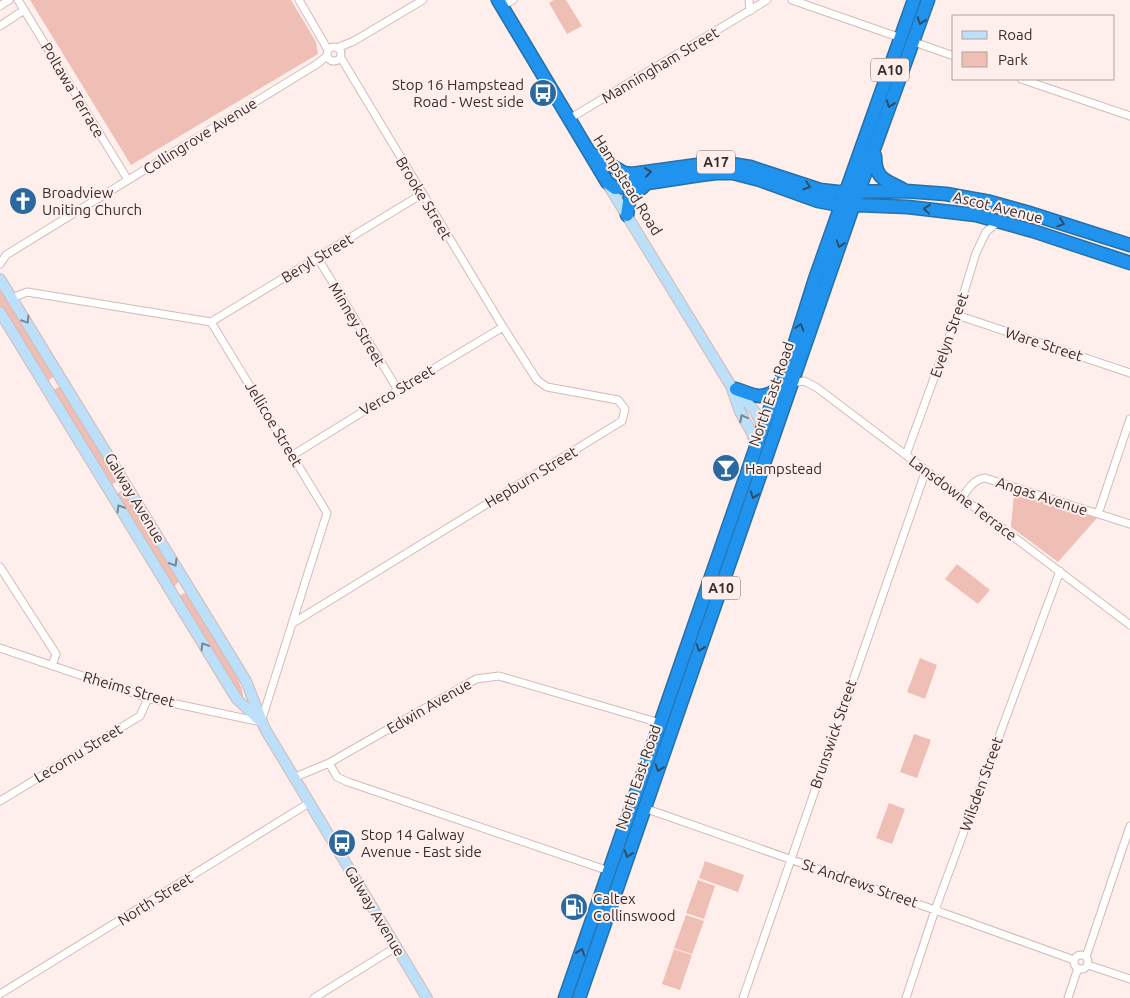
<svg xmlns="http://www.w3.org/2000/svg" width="1130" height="998" font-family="Ubuntu,sans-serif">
	<rect width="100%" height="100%" fill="#feefec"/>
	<path fill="#efbeb4" d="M30 0H291L316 42 318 54 131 165Z
		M554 0H566L582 26 567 34 549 3Z
		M0 287 54 376 47 382 0 308Z
		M58 387 61 388 117 478 116 482 111 485 54 390Z
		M121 491H124L179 581 174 587 117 494Z
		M1014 493 1097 518 1058 562 1011 527Z
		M957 564 990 590 978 604 945 579Z
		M184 593H187C198 611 245 681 243 696H241L229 679 179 596Z
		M920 658 937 665 925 699 907 692Z
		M914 734 931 740 917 778 900 772Z
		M889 803 905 809 892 844 876 838Z
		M705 861 744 875 738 892 699 878Z
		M698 880 715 886 704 919 686 913Z
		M686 915 704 921 692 954 674 948Z
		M674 949 692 955 680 990 662 984Z"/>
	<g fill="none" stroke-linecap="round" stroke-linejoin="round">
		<g stroke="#d3bbb6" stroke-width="9">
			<path id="street" d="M18 0 128 180
				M299 0 328 50
				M749 0 750 11
				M792 0 901 38
				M0 6 9 0
				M502 6 513 0
				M0 26 24 10
				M914 42 954 56
				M327 54a7 7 0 1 1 14 0a7 7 0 1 1-14 0Z
				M337 48 354 41 423 0
				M1021 79 1130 116
				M569 119 767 0
				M317 257 398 390
				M0 264 6 255 317 64 327 56
				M957 315 1130 373
				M211 322 422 194
				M793 383 804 381 816 387 1130 625
				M293 455 398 390 503 327
				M906 455 957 315 976 253 986 232 999 221
				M962 498C968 489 974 479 985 478L1130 524
				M1098 514 1130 419
				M0 567 56 654 52 666
				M293 623 622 421 625 409 618 400 547 387 537 380 503 327 341 58
				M0 648 148 698 261 722 327 513 211 322 27 292 12 298
				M329 763 337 777 348 782 609 871
				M293 778 329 763 476 679 499 676 660 723
				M0 801 140 716 148 698
				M644 808 935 910 1074 960
				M1074 962a7 7 0 1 1 14 0a7 7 0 1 1-14 0Z
				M1086 957 1130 826
				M1088 965 1130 979
				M0 994 309 803
				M314 998 396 947
				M743 998 926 470
				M906 998 935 910 1060 571
				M1068 998 1078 968"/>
		</g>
		<g stroke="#d3bbb6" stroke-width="12">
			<path id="secondary" d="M607 183 731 386 740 412 752 433 756 448
				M0 279 246 681 265 729 427 998
				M0 312 230 688 237 699 259 720
				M736 389 756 413 763 427"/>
		</g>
		<g stroke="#2770a9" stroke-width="15">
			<path id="highway" d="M498 0 607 182 615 188 700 175 716 173H733L760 180 818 201 834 204 908 207 976 215 1033 231 1130 263
				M590 153 624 173 632 174 719 162 750 167 820 190 838 192 906 191 946 194 990 202 1026 212 1130 245
				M875 156C875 180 886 180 904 190
				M627 215 630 196 643 187
				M736 389C754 395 760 401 778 389
				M565 998 763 427 793 349 815 279 914 0
				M579 998 850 215 928 0"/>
		</g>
		<use href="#street" stroke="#fff" stroke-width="7"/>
		<use href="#secondary" stroke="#bcdffa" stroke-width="10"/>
		<use href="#highway" stroke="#1f93ed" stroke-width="12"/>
	</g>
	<defs><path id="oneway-chevron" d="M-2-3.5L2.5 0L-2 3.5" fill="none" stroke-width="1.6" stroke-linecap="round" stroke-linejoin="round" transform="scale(1.25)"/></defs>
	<g stroke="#304c66">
		<use href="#oneway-chevron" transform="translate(921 21) rotate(109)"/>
		<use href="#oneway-chevron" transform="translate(890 104) rotate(110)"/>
		<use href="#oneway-chevron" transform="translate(648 172) rotate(-8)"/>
		<use href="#oneway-chevron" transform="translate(807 186) rotate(19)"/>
		<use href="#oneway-chevron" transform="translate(927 209) rotate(-174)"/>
		<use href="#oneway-chevron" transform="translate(1061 223) rotate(18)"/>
		<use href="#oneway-chevron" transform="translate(840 244) rotate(109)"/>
		<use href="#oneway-chevron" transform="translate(800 327) rotate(-72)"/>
		<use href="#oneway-chevron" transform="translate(754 495) rotate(109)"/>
		<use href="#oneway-chevron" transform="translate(700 648) rotate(109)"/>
		<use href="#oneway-chevron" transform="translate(659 768) rotate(109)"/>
		<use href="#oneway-chevron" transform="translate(628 854) rotate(109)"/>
		<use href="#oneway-chevron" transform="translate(581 952) rotate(-71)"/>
	</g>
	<g stroke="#7a8693">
		<use href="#oneway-chevron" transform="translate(26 320) rotate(58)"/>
		<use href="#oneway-chevron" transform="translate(743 418) rotate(-118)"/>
		<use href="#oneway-chevron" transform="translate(120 508) rotate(-121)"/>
		<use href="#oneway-chevron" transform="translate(174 563) rotate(59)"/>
		<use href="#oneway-chevron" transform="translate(204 646) rotate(-121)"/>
	</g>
	<defs>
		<g id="bus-disc" transform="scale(1.4375)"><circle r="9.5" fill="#2a689f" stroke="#feefec"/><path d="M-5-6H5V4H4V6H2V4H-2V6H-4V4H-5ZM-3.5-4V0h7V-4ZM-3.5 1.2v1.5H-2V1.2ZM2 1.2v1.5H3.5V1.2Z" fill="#fff"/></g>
		<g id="church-disc" transform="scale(1.4375)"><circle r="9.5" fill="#2a689f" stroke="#feefec"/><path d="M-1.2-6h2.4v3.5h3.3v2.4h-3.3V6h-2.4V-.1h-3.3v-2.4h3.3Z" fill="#fff"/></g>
		<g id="bar-disc" transform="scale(1.4375)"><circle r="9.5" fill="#2a689f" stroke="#feefec"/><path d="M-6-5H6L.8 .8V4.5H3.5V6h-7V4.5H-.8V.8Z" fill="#fff"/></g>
		<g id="fuel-disc" transform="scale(1.4375)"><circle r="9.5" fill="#2a689f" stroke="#feefec"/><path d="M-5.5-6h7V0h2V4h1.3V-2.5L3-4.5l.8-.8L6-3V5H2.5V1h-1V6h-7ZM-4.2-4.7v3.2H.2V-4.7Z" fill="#fff"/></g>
	</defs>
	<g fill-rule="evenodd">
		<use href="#bus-disc" x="543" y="93"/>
		<use href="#church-disc" x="23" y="201"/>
		<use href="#bar-disc" x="726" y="468"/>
		<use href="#bus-disc" x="342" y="843"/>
		<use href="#fuel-disc" x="574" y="907"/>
	</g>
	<g text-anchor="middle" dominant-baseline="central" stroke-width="4" stroke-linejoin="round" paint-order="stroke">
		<g fill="#feefec" stroke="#736866" stroke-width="1">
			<rect x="871" y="58.5" width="38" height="23" rx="4"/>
			<rect x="697" y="150.5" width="38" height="23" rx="4"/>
			<rect x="702" y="576.5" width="38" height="23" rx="4"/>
		</g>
		<g font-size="14" font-weight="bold" fill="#372e2c">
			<text x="890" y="70">A10</text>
			<text x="716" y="162">A17</text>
			<text x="721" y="588">A10</text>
		</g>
		<g font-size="15" fill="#372e2c" stroke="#feefec">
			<text transform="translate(660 65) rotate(-31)">Manningham Street</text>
			<text transform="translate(73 90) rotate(59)">Poltawa Terrace</text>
			<text transform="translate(200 136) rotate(-32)">Collingrove Avenue</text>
			<text transform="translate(628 185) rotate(58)">Hampstead Road</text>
			<text transform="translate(424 198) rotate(59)">Brooke Street</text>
			<text transform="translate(998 207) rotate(14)">Ascot Avenue</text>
			<text transform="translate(317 258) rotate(-31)">Beryl Street</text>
			<text transform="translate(357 324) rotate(59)">Minney Street</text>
			<text transform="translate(949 335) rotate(-71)">Evelyn Street</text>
			<text transform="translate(1044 344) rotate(18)">Ware Street</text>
			<text transform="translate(397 390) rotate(-31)">Verco Street</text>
			<text transform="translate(771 394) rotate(-71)">North East Road</text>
			<text transform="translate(274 424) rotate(59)">Jellicoe Street</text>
			<text transform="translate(531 477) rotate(-31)">Hepburn Street</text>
			<text transform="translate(1042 496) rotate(18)">Angas Avenue</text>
			<text transform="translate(135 498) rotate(59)">Galway Avenue</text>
			<text transform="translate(963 498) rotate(37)">Lansdowne Terrace</text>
			<text transform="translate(129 689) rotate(16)">Rheims Street</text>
			<text transform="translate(429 706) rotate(-30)">Edwin Avenue</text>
			<text transform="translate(833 734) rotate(-71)">Brunswick Street</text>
			<text transform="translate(78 753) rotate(-31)">Lecornu Street</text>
			<text transform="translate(638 777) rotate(-71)">North East Road</text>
			<text transform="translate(981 784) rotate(-70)">Wilsden Street</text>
			<text transform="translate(860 883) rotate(19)">St Andrews Street</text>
			<text transform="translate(155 899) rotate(-32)">North Street</text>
			<text transform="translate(375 911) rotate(59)">Galway Avenue</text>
		</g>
		<g font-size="15" fill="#372e2c" stroke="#feefec" text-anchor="start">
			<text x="524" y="84" text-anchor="end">Stop 16 Hampstead<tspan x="524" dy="17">Road - West side</tspan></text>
			<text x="42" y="192">Broadview<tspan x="42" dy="17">Uniting Church</tspan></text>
			<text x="745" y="468">Hampstead</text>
			<text x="361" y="834">Stop 14 Galway<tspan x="361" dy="17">Avenue - East side</tspan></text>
			<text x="593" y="898">Caltex<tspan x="593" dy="17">Collinswood</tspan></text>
		</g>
	</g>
	<rect x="952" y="15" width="162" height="65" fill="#feefec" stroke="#aea29f"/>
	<rect x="962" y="31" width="25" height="8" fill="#bcdffa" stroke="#aea29f"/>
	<text x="998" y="40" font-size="15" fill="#372e2c">Road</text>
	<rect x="962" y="52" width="25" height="15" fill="#efbeb4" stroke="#aea29f"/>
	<text x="998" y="65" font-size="15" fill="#372e2c">Park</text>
</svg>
